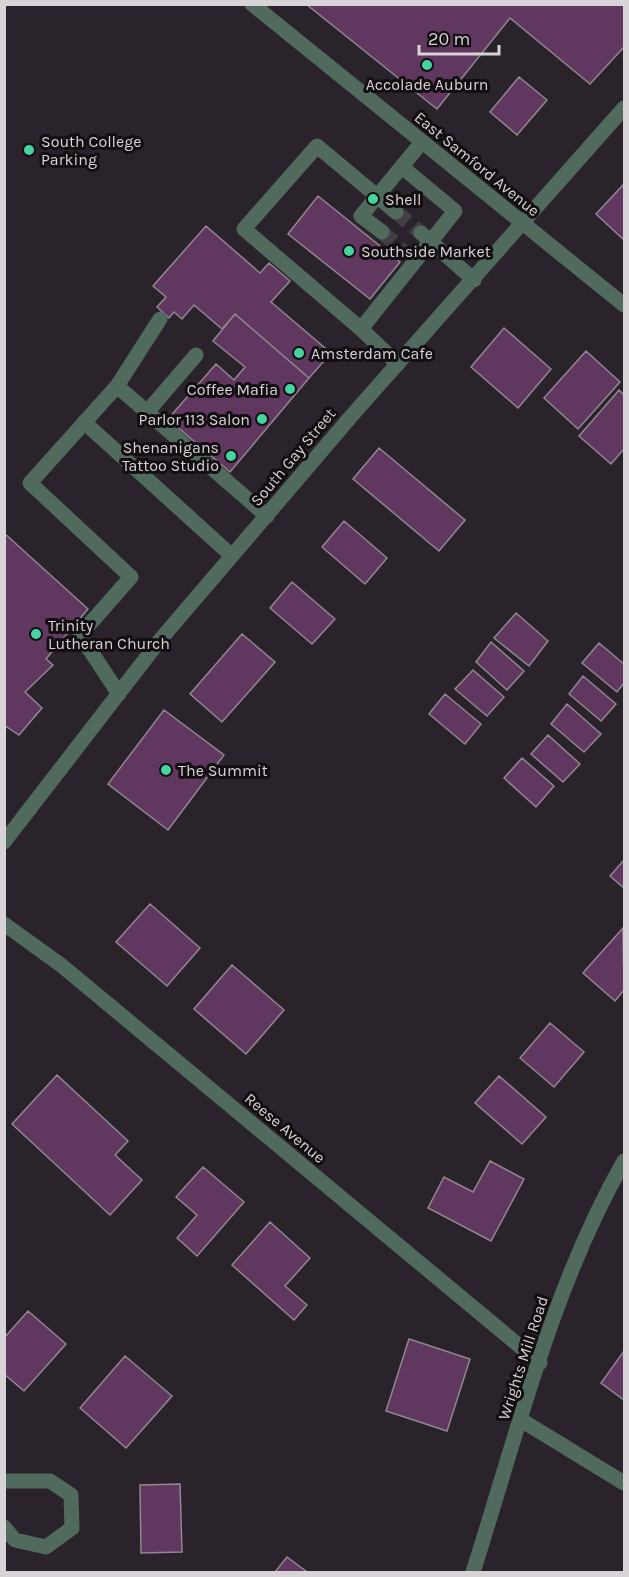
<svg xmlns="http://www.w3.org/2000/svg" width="629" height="1577" font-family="Karla,sans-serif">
	<rect width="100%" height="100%" fill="#2b232b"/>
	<path fill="#60375e" stroke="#918790" stroke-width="1.5" d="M306 4H624V47L590 84 510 18 437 109Z
		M519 77 547 100 517 135 490 112Z
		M624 184V240L596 214Z
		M318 196 400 262 370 299 288 234Z
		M206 226 260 273 269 263 290 281 271 302 331 353 309 378 235 314 222 329 194 305 182 319 174 312 169 318 157 307 166 297 153 286Z
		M235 314 309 378 230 472 168 419 216 364 234 380 245 367 213 341Z
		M504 328 551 369 518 408 471 367Z
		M586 351 620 382 578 429 544 398Z
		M619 390 624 395V449L611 464 579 436Z
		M379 448 465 520 439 551 353 479Z
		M344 521 387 558 365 584 322 547Z
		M4 533 88 609 46 659 53 665 25 692 42 708 19 735 4 725Z
		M292 582 335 619 312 644 270 608Z
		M516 613 548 641 529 666 494 638Z
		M242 634 275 662 222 722 190 694Z
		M491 642 524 671 507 690 476 662Z
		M599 643 624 664V683L617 692 582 663Z
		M473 670 504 697 487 716 455 689Z
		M583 676 616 704 601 721 569 694Z
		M445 694 481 724 465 744 429 714Z
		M567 704 601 734 584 752 551 724Z
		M164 710 224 755 168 830 108 784Z
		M548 735 580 764 563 782 531 754Z
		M522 758 554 786 536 807 504 778Z
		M624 860V888L610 876Z
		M150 904 200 948 167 986 116 942Z
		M623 928 624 990 615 1001 583 973Z
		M232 965 284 1010 246 1054 194 1009Z
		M550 1023 584 1052 554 1087 520 1058Z
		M57 1075 128 1141 115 1155 142 1180 110 1215 12 1124Z
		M499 1076 546 1117 522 1144 475 1103Z
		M490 1161 524 1179 491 1241 428 1208 444 1177 473 1192Z
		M203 1167 244 1202 197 1256 177 1238 197 1215 176 1197Z
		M270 1222 310 1258 285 1286 307 1305 294 1320 232 1265Z
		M28 1311 66 1344 24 1391 4 1374V1338Z
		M409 1339 470 1359 447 1431 386 1411Z
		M624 1351V1400L601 1383Z
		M125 1356 172 1396 126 1448 80 1408Z
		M180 1484 182 1552 141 1553 140 1485Z
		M287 1557 307 1572H275Z"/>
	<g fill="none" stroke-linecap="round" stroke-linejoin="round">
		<path stroke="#453d45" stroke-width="15" stroke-dasharray="15 8" stroke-linecap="butt" d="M396 212 421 233
			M382 232 405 253"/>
		<path stroke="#506a5e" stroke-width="15" d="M252 4 624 305
			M396 212 317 146 244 229 361 329 455 211 402 167
			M382 232 361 216 422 142
			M421 233 474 280
			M361 329 398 364
			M117 386 267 516
			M148 411 196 355
			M84 422 232 556
			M119 694 80 635 131 577 30 483 117 386 160 319
			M4 842 160 640 354 413 624 108
			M4 924 61 965 540 1363
			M521 1420 624 1483
			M4 1481H50L71 1495 72 1528 46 1547 15 1540 4 1527
			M473 1572C517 1435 552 1287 624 1161"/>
	</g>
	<g fill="#45d49f" stroke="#120e11" stroke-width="2">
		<circle cx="427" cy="65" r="6"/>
		<circle cx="29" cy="150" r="6"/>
		<circle cx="373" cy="199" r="6"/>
		<circle cx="349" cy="251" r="6"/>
		<circle cx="299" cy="353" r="6"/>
		<circle cx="290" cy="389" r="6"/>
		<circle cx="262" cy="419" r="6"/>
		<circle cx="231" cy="456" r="6"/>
		<circle cx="36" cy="634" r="6"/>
		<circle cx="166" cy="770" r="6"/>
	</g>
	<g text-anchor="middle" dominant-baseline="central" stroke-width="6" stroke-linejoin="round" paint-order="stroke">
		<g font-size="16" fill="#d8d3d7" stroke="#120e11" text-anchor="start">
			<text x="427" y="84" text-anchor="middle">Accolade Auburn</text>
			<text x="41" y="141">South College<tspan x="41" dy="18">Parking</tspan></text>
			<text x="385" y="199">Shell</text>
			<text x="361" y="251">Southside Market</text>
			<text x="311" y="353">Amsterdam Cafe</text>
			<text x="278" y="389" text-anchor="end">Coffee Mafia</text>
			<text x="250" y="419" text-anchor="end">Parlor 113 Salon</text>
			<text x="219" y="447" text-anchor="end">Shenanigans<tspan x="219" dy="18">Tattoo Studio</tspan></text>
			<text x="48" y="625">Trinity<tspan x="48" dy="18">Lutheran Church</tspan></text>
			<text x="178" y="770">The Summit</text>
		</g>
		<g font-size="16" fill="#d8d3d7" stroke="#120e11">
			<text transform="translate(477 164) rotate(39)">East Samford Avenue</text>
			<text transform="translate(293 457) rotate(-50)">South Gay Street</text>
			<text transform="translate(285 1128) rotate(40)">Reese Avenue</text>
			<text transform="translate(523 1358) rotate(-72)">Wrights Mill Road</text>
		</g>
	</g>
	<rect width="629" height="1577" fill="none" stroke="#d8d3d7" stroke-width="12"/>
	<path d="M419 45v9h80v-9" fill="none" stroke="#d8d3d7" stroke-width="3"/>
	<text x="428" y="45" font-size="18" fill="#d8d3d7" stroke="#120e11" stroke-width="4.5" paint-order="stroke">20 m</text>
</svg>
